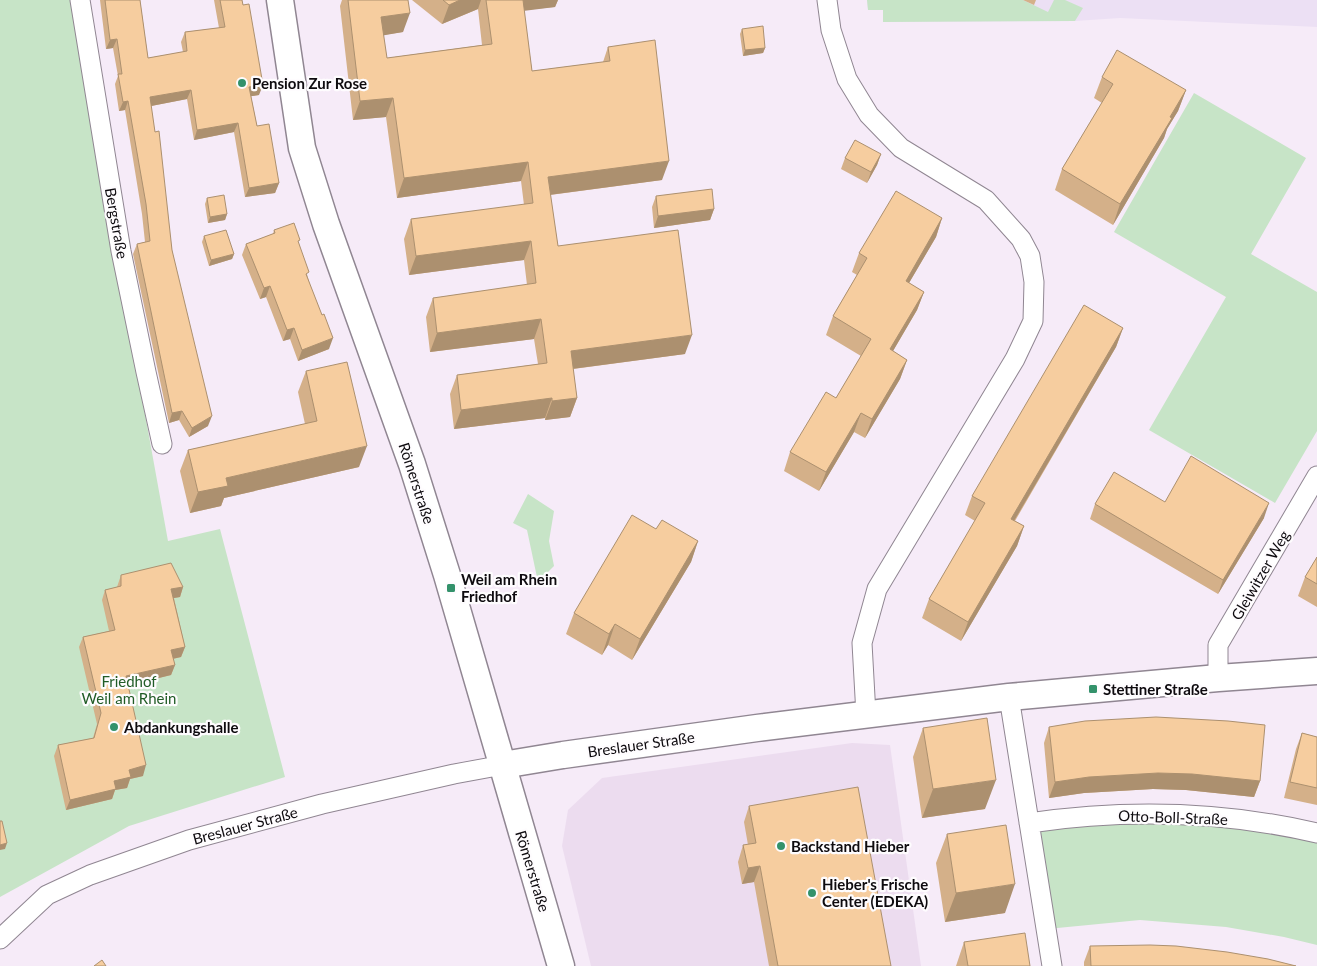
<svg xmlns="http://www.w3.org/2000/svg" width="1317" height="966" font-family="Lato,sans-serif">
	<rect width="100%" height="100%" fill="#f6ebf8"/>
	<path fill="#ecdcef" d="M852 743 890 745 921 966H591L562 846 568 810 602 778Z"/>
	<path fill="#ece0f4" d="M867 0H1317V27L1120 18 1075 21 883 22V10H868Z"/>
	<path fill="#c7e4c7" d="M0 0H70L168 541 220 529 285 777 129 826 0 897Z
		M867 0H1023L1048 12 1054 0H1065L1083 8 1075 21 883 22V10H868Z
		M1194 93 1306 158 1251 254 1317 292V431L1275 503 1149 430 1226 297 1114 232Z
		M528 494 554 511 549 541 554 566 538 582 527 530 513 523Z
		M1101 815 1317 833V945L1284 937 1226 927 1140 920 1047 929 1029 823Z"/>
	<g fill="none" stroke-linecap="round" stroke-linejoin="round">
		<g stroke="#908692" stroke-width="21">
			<path id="street" d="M80 0 121 251 146 372 162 444
				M827 0 831 30 847 79 869 115 901 148 986 200 1021 239 1030 256 1034 282 1033 321 1015 359 877 589 862 643 866 715
				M1218 678V645L1317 476
				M1009 697 1052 966
				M1029 823C1125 809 1222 811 1317 833
				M0 939 47 895 90 875 189 840 322 804 454 774 503 765"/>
		</g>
		<g stroke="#908692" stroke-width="29">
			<path id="secondary" d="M280 0 302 148 326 224 412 464 447 575 561 966
				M503 765 563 755 757 728 1009 697 1218 678 1317 671"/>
		</g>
		<use href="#street" stroke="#fff" stroke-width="19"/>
		<use href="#secondary" stroke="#fff" stroke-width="26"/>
	</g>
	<path fill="#d4b089" d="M100 0H140L148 58 183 52 181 42 185 32 219 28 214 0H242L259 95 251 96 257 126 279 183 275 193 245 197 234 132 194 140 187 99 151 106 172 250 208 426 189 437 179 420 169 423 133 254 137 244 145 242 142 214 125 110 119 111 115 84 118 76 113 48 106 49Z
		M342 0H408L403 32 383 35 387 58 482 45 478 9 442 24 412 0H558L555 7 524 10 532 71 603 62 608 47 662 180 550 195 558 246 685 354 573 369 577 398 570 417 545 420V418L454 429 450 394 457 375 538 364 534 339 430 352 426 317 433 298 527 285 524 260 409 275 404 239 411 219 524 205 521 181 397 198 386 117 353 120 340 6Z
		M1023 0H1036L1034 5Z
		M742 29 765 48 763 53 743 56 740 34Z
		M1102 77 1186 90 1178 111 1167 129 1164 138 1113 225 1055 190 1062 169 1102 103 1094 98Z
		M881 154 877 165 867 183 841 169 845 158Z
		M656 196 714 209 710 220 654 228 652 207Z
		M207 198 227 214 225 220 208 223 205 204Z
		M942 218 936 237 909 283 924 292 917 310 893 351 907 360 900 379 865 438 854 432 819 491 784 471 790 452 836 398 861 356 826 335 833 316 857 275 852 272 859 253Z
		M274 230 299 244 308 278 329 349 298 361 290 339 283 341 266 297 260 299 242 255 246 244 273 234Z
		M204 236 234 254 232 259 209 266 202 242Z
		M1123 328 1116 347 1015 521 1024 526 1017 546 961 641 922 618 929 599 975 521 965 515 972 496Z
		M306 371 359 467 224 498 221 506 190 513 180 471 188 450 305 424 298 392Z
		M1165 502 1264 518 1218 594 1090 519 1095 504Z
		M656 529 698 541 691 562 632 660 608 645 602 655 566 634 574 613Z
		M1317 557V607L1298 596 1305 577Z
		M121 575 183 587 180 597 174 598 185 647 181 657 173 659 175 665 171 675 128 685 143 776 130 779 127 788 115 790 112 799 66 810 54 756 58 745 93 738 97 724 79 647 83 637 109 631 102 600 105 590 117 587Z
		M1049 727 1260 781 1254 797 1186 790 1153 789 1084 793 1049 798 1044 743Z
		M923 728 985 809 922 818 913 757Z
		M1302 733 1317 737V805L1284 798 1296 749Z
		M749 806 891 966H769L754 882 742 884 738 862 743 845H748L744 822Z
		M947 834 1005 913 945 922 936 863Z
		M964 942 1030 966H956Z
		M1090 946 1296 966H1084V962Z"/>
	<path fill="#ac906f" d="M460 0H481L478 9 442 24 449 5Z
		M519 0H558L555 7 515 12Z
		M410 13 403 32 374 37 381 17Z
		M117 39 113 48 106 49 110 40Z
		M765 48 763 53 743 56 745 50Z
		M263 85 259 95 246 97 249 87Z
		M191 90 187 99 146 107 150 97Z
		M1186 90 1178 111 1167 129 1164 138 1113 225 1120 204Z
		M393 98 386 117 353 120 360 101Z
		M128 101 125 110 119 111 123 102Z
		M238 123 234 132 194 140 197 130Z
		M881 154 877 165 867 183 871 172Z
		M669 161 662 180 541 196 548 177Z
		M528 162 521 181 397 198 404 178Z
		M279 183 275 193 245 197 249 188Z
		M714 209 710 220 654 228 658 216Z
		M227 214 225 220 208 223 210 217Z
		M942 218 936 237 899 300 906 281Z
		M531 241 524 260 409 275 416 256Z
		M234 254 232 259 209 266 211 260Z
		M270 286 266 297 260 299 264 288Z
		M924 292 917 310 883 368 890 349Z
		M541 319 534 339 430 352 437 333Z
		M294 328 290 339 283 341 287 330Z
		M1123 328 1116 347 1004 538 1011 519Z
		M692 335 685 354 564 370 571 351Z
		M333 338 329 349 298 361 302 350Z
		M907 360 900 379 865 438 872 419Z
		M552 398 545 418 454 429 461 410Z
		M577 398 570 417 545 420 552 401Z
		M182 411 179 420 169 423 172 413Z
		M861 413 854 432 819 491 826 472Z
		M212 416 208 426 189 437 192 428Z
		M367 446 359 467 224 498 221 506 190 513 198 492 226 478Z
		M1269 503 1264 518 1218 594 1223 580Z
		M1024 526 1017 546 961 641 968 622Z
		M698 541 691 562 632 660 640 639Z
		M183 587 180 597 168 599 171 589Z
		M615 624 608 645 602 655 609 634Z
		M185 647 181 657 167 660 171 650Z
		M175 665 171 675 123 687 126 676Z
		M146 765 143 776 130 779 127 788 115 790 112 799 66 810 70 800 114 781 129 770Z
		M1158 773 1192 774 1260 781 1254 797 1186 790 1153 789 1084 793 1049 798 1055 782 1089 777Z
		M996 780 985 809 922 818 933 789Z
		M7 843 5 849 0 850V845Z
		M760 866 754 882 742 884 748 868Z
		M1015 884 1005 913 945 922 956 893Z"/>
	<path fill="#f6cd9f" stroke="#ac906f" d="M105 0H140L148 58 187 51 185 32 225 27 220 0H242L243 5 249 4 263 85 249 87 257 126 269 124 279 183 249 188 238 123 197 130 191 90 150 97 155 132 159 131 172 250 212 416 192 428 182 411 172 413 137 244 150 241 146 204 128 101 123 102 118 74H122L117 39 110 40Z
		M348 0H408L410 13 381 17 387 58 492 44 486 0H523L532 71 610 61 608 47 655 40 669 161 548 177 558 246 678 230 692 335 571 351 577 398 552 401V398L461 410 457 375 547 363 541 319 437 333 433 298 536 283 531 241 416 256 411 219 533 203 528 162 404 178 393 98 360 101Z
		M443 0H460L449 5Z
		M763 26 765 48 745 50 742 29Z
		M1117 50 1186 90 1170 117 1172 118 1120 204 1062 169 1113 84 1102 77Z
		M855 140 881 154 871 172 845 158Z
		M712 189 714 209 658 216 656 196Z
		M896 191 942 218 906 281 924 292 890 349 907 360 872 419 861 413 826 472 790 452 826 392 836 398 871 339 833 316 867 258 859 253Z
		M224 195 227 214 210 217 207 198Z
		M294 223 300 240 298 241 309 272 306 274 322 315 324 314 333 338 302 350 294 328 287 330 270 286 264 288 246 244 275 233 274 230Z
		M226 230 234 254 211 260 204 236Z
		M1084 305 1123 328 1011 519 1024 526 968 622 929 599 985 503 972 496Z
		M347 362 367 446 226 478 228 486 198 492 188 450 317 421 306 371Z
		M1191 456 1269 503 1223 580 1095 504 1114 472 1165 502Z
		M632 515 656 529 662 520 698 541 640 639 615 624 609 634 574 613Z
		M1317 557V584L1305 577Z
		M171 563 183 587 171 589 185 647 171 650 175 665 126 676 146 765 129 770 131 777 114 781 116 789 70 800 58 745 94 738 101 713 83 637 115 630 105 590 121 586V575Z
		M1156 717 1228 721 1265 725 1260 781 1192 774 1158 773 1089 777 1055 782 1049 727 1085 721Z
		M987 718 996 780 933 789 923 728Z
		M1302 733 1317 737V788L1290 782Z
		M858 787 891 966H778L760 866 748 868 743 845 756 843 749 806Z
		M0 821H2L7 843 0 845Z
		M1006 825 1015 884 956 893 947 834Z
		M1025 933 1030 966H968L964 942Z
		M1150 945 1176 946 1227 952 1268 959 1296 966H1091L1090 946Z
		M102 960 106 966H94Z"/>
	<g fill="#33926b" stroke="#fefcfe" stroke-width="2">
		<circle cx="242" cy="83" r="5"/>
		<rect x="446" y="583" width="10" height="10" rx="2.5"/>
		<rect x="1088" y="684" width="10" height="10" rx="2.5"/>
		<circle cx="114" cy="727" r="5"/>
		<circle cx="781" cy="846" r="5"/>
		<circle cx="812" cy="893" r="5"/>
	</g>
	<g text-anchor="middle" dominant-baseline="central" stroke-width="4.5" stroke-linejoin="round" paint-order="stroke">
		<g font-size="15" font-weight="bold" fill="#0e0b0f" stroke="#fefcfe" text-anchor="start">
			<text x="252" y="83">Pension Zur Rose</text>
			<text x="461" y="579">Weil am Rhein<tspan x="461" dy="17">Friedhof</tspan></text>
			<text x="1103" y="689">Stettiner Straße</text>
			<text x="124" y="727">Abdankungshalle</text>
			<text x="791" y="846">Backstand Hieber</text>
			<text x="822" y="884">Hieber's Frische<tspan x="822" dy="17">Center (EDEKA)</tspan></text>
		</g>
		<g font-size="15" fill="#0e0b0f" stroke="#fefcfe">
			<text transform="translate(117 223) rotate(80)">Bergstraße</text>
			<text transform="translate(417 483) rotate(72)">Römerstraße</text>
			<text transform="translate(1260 575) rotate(-60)">Gleiwitzer Weg</text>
			<text transform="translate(641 744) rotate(-8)">Breslauer Straße</text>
			<text transform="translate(1173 817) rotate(2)">Otto-Boll-Straße</text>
			<text transform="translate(245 825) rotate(-15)">Breslauer Straße</text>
			<text transform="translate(533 871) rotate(73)">Römerstraße</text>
		</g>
		<g font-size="15" fill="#215c26" stroke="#fefcfe">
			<text x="129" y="681">Friedhof<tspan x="129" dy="17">Weil am Rhein</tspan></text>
		</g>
	</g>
</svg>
